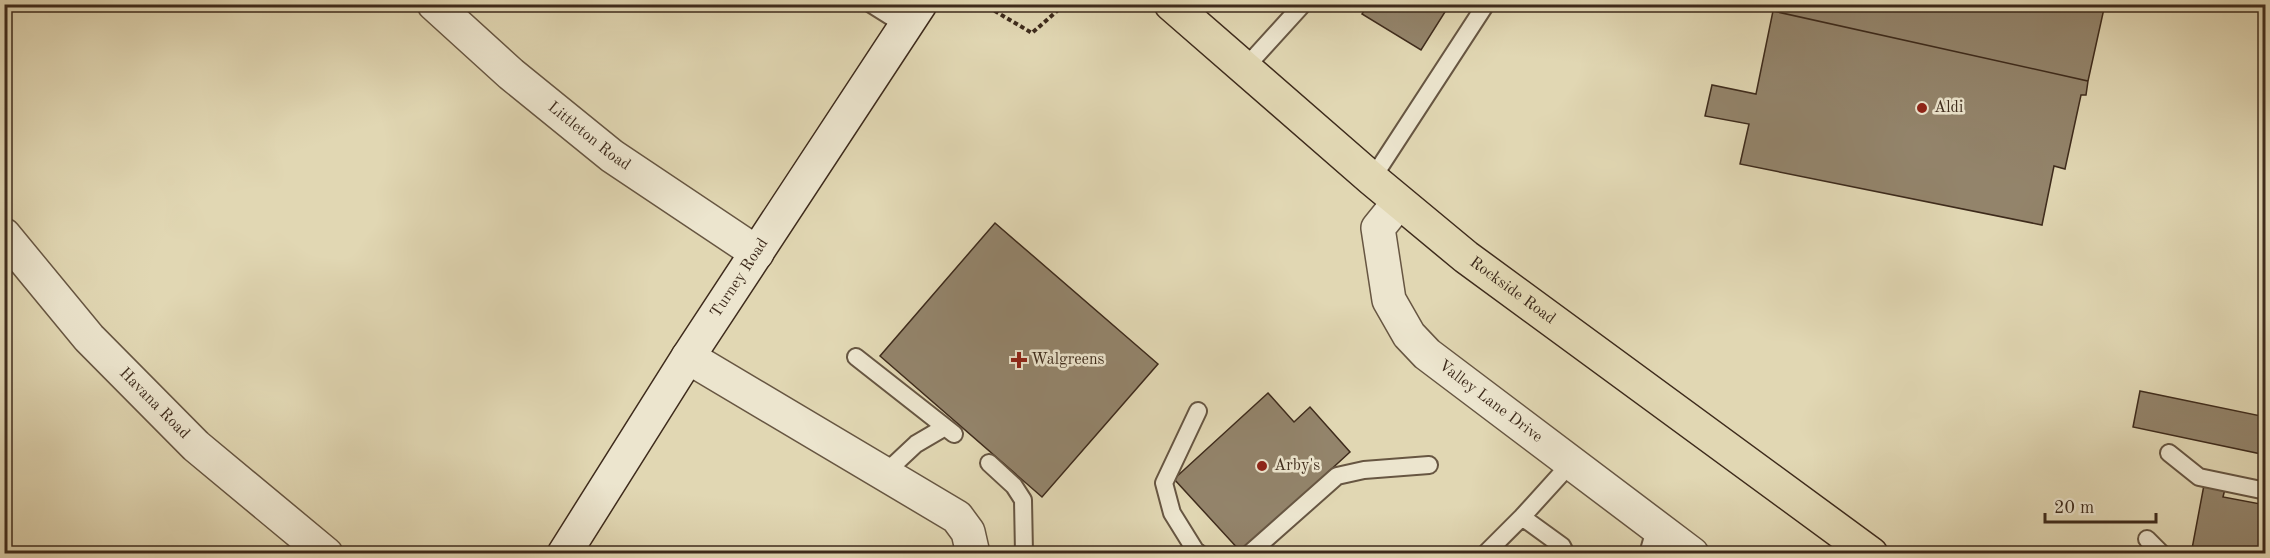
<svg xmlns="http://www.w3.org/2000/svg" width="2270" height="558" font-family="'Old Standard TT',serif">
	<rect width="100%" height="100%" fill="#e1d7b3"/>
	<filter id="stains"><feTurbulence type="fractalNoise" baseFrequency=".00333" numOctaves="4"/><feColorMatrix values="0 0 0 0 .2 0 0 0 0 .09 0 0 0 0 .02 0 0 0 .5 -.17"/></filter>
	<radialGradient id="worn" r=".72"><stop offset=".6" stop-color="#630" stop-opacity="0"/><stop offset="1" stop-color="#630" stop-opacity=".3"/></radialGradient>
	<path fill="#93846b" stroke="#3e2b1c" stroke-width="1.5" d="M1368 4H1450L1421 50 1362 14Z
		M1774 4H2105L2088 81 1773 11Z
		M1773 11 2088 81 2086 95H2081L2065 169 2054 166 2042 225 1740 164 1749 124 1705 116 1712 85 1756 94Z
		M995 223 1158 364 1042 497 880 356Z
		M2140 391 2266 417V455L2133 427Z
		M1268 393 1294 422 1310 407 1350 452 1241 552 1174 479Z
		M2204 485 2225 489 2223 497 2266 505V554H2191Z"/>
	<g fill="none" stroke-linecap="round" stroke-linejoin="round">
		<g stroke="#675642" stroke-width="20">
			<path id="lane" d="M871 4 906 26
				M1244 69 1303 4
				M1372 179 1486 4
				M856 357 954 434
				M1198 411 1164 483 1172 513 1195 550 1200 554
				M2169 453 2199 477 2266 491
				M989 463 1014 486 1023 500 1024 553
				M884 474 916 444 945 427
				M1522 517 1562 546 1566 554
				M2147 539 2162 554
				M1249 554 1337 476 1364 470 1429 465
				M1485 554 1522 517 1571 463
				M1648 554 1656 526"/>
		</g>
		<g stroke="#675642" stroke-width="36">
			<g id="street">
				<path id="s1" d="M434 4 511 74 612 156 757 253"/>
				<path id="s2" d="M1399 202 1378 228 1389 300 1409 335 1427 354 1692 554"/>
				<path id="s3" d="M4 235 89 338 196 446 326 554"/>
				<path d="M688 357 957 517 968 532 973 554"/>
			</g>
		</g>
		<g stroke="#3e2b1c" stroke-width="36">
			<g id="secondary">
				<path id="s4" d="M564 554 688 357 920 4"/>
			</g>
		</g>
		<g stroke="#3e2b1c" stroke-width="36">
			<g id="primary">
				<path id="s5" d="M1171 4 1372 179 1466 257 1871 554"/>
			</g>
		</g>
		<path stroke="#3e2b1c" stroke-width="4" stroke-dasharray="4.5 3" stroke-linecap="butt" d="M988 7 1032 33 1065 4"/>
		<use href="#lane" stroke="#ece5ce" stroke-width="16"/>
		<use href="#street" stroke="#ece5ce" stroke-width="33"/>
		<use href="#secondary" stroke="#ece5ce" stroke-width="33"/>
		<use href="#primary" stroke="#e1d7b3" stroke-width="33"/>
	</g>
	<g fill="#8f2418" stroke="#ece5ce" stroke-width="2">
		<circle cx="1922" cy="108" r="6"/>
		<path d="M1016 351h6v6h6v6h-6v6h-6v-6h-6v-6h6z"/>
		<circle cx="1262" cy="466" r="6"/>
	</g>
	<g text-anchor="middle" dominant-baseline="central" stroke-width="5" stroke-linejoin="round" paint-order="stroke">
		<g font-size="16" fill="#3e2b1c" stroke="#ece5ce" text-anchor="start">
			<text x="1934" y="108">Aldi</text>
			<text x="1031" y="360">Walgreens</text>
			<text x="1274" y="466">Arby's</text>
		</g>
		<g font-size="16" fill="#3e2b1c" stroke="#ece5ce">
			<text stroke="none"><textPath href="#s1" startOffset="204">Littleton Road</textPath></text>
			<text stroke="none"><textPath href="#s4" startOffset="327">Turney Road</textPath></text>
			<text stroke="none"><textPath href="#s5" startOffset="446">Rockside Road</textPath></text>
			<text stroke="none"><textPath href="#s2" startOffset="252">Valley Lane Drive</textPath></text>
			<text stroke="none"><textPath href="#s3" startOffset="226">Havana Road</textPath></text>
		</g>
	</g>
	<rect width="2270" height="558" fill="none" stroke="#e1d7b3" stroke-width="24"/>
	<rect x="6" y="6" width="2258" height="546" fill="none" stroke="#3e2b1c" stroke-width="3"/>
	<rect x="12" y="12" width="2246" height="534" fill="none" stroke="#3e2b1c" stroke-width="1.5"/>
	<path d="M2045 513v9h111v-9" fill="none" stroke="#3e2b1c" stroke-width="3"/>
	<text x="2054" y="513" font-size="18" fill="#3e2b1c" stroke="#ece5ce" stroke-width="4.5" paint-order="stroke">20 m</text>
	<rect width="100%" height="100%" filter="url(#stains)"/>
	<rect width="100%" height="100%" fill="url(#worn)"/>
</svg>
